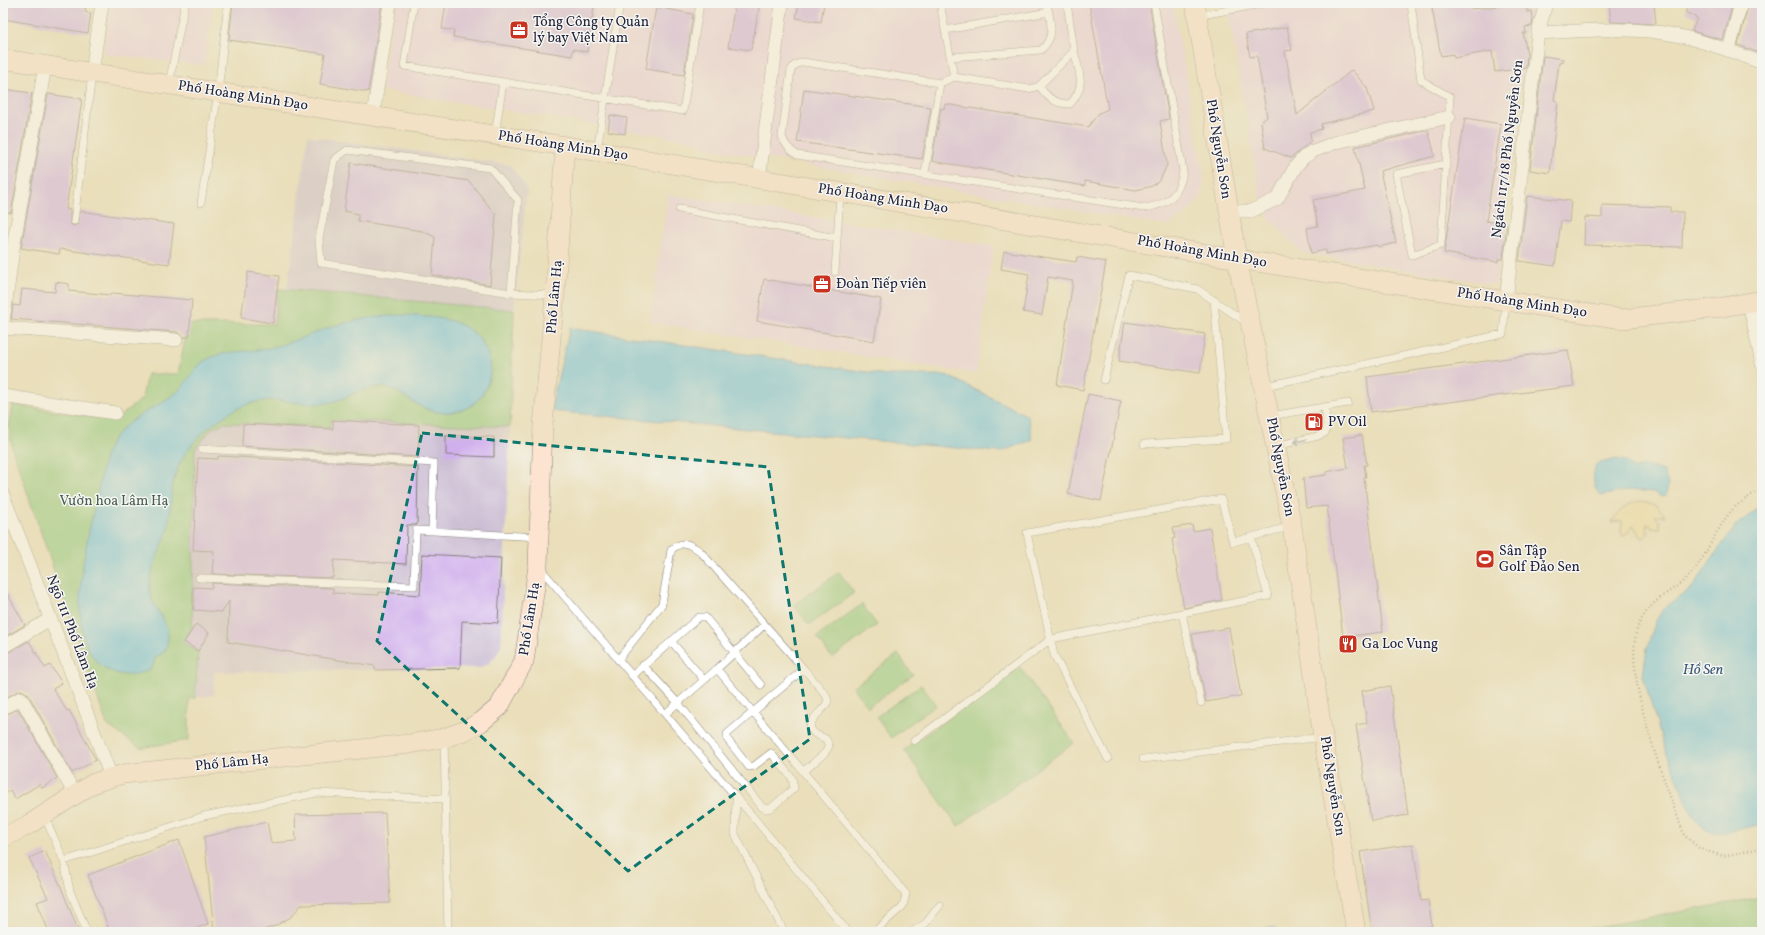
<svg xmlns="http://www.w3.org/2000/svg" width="1765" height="935" font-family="Vollkorn,serif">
	<rect width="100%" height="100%" fill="#f6f6f2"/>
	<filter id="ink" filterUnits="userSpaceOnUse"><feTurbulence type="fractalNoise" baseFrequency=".025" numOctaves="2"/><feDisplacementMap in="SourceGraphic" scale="8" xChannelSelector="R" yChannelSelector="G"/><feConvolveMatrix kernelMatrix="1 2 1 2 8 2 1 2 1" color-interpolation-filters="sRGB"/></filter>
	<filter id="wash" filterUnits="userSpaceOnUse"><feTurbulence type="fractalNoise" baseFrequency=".012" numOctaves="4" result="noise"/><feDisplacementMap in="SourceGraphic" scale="16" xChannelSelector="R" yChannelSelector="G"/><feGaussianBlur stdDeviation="0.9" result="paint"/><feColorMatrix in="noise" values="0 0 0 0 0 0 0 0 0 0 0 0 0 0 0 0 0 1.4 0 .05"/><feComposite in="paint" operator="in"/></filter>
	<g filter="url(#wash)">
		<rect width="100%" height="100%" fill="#eadfba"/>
		<path fill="#edd0e8" d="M109 3H213L204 65 104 54Z
			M395 3H1173L1204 177 1202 194 1191 209 1168 226 702 147 703 142 381 90Z
			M1227 3H1481L1491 73 1523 68 1496 285 1303 253 1270 220 1261 202Z
			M668 194 993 246 976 374 650 322Z"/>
		<path fill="#ccbed4" d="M308 136 510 165 527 189 514 310 287 290Z
			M331 420 510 427 501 645 496 656 488 664 479 668 214 672V695L195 698 198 652 183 642 192 627 195 449 211 429 224 423 330 427Z"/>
		<path fill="#8dc97e" stroke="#58765c" d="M278 289 514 310 510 427 331 420 330 427 224 423 211 429 195 449 192 627 183 642 198 652 195 698 189 699V740L140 748 107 725 12 448 9 427 13 405 115 420 142 399 147 374H178L188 324H274Z
			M839 572 854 593 809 625 794 605Z
			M862 604 877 625 832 658 817 637Z
			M898 654 913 675 868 707 853 687Z
			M1020 667 1074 743 958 826 904 750Z
			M921 685 936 705 891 738 876 717Z
			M1762 897V932H1569Z"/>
		<path fill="#eeda9e" stroke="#887e6c" d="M1640 501C1652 502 1659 506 1665 516H1655L1660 522V529H1656L1647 524 1648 534 1643 539 1633 526 1624 537 1621 533 1622 521 1612 522C1619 511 1627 503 1640 501Z"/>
		<path fill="#6cc4e9" stroke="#477392" d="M405 315C439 318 474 317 488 355 493 368 490 381 483 393 471 414 442 417 422 407 408 401 399 389 383 387 363 385 347 400 327 403 297 407 274 393 243 406 210 421 178 450 172 488 170 503 171 518 167 532 161 551 148 570 150 591 153 615 176 622 165 651L155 658 152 668C138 675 127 677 113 672 57 651 87 543 96 500 101 480 102 455 114 438 129 417 157 408 177 392 188 383 193 367 206 360 225 349 249 353 270 348 291 343 311 334 331 327 355 319 380 316 405 315Z
			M570 328 887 375H946L1028 416 1032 440 1000 452 550 411Z
			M1617 459 1626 461 1633 468 1647 466 1664 471 1668 485 1666 495 1662 497 1653 492 1628 490 1601 496C1592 487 1592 476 1596 464Z
			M1757 509H1762V824L1723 833 1711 832 1704 829 1692 815 1663 744 1643 676 1647 648 1656 621 1663 609 1693 587 1717 551 1738 524Z
			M1275 927 1278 932H1245Z"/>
		<g id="blocks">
			<path fill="#d0afed" d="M3 3H86L85 12 91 13 88 33 3 19Z
				M233 3H382L368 92 320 84 325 54 229 40Z
				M446 3H586L594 6 587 52 573 49 572 56 453 37 454 30 442 29Z
				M735 3H760L751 50 728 47Z
				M799 3H824L821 22 796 18Z
				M1089 3H1149L1169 119 1160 121 1167 165 1160 180 1152 186 1136 190 1085 181V186L932 161 941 108 944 109 945 104 1088 127 1099 113 1108 109Z
				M1431 3H1470L1471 9 1526 3 1527 12 1532 11 1533 19 1532 26 1525 27 1526 33H1523L1527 54 1526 68 1495 72 1492 51 1454 58 1453 54 1441 56Z
				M1609 3H1654L1656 24 1611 22Z
				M1690 3H1733L1723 40 1692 31 1697 18 1685 12Z
				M1749 3H1762V54L1738 45Z
				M656 7 693 14 684 75 646 69Z
				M1287 27 1292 50 1285 51 1297 115 1352 70 1367 88 1374 111 1321 124 1322 129 1310 132 1311 141 1291 158 1265 148 1261 122 1267 117 1257 56 1250 57 1246 34Z
				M1543 56 1563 59V62L1559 63 1554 100 1558 101 1550 173 1530 170Z
				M3 89 32 93 11 213 3 211Z
				M804 89 931 107 922 159 797 142Z
				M48 94 82 99 66 209 70 210V223L73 226 78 224 80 211 174 224 169 264 60 249 59 254 21 248Z
				M610 115 627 118 625 134 608 131Z
				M1465 118 1501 124 1486 221 1507 224 1503 259H1498V262L1444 253Z
				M1428 130 1435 156 1380 171 1396 243 1378 247 1377 245 1326 254V250L1311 253 1307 228 1318 226 1313 200 1365 190 1355 147Z
				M351 163 469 181 496 215 490 285 432 275 435 237 422 231 358 221V214L344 211Z
				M1527 196 1571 201 1569 222 1561 221 1555 266 1519 261Z
				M1602 205 1670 207V212H1683L1682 247 1584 245 1585 217 1602 218Z
				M1004 251 1076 262 1077 257 1106 262 1083 390 1057 385 1073 281 1048 277 1042 315 1023 312 1029 274 1001 269Z
				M248 272 279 276 273 323 241 318Z
				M764 279 881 299 874 341 757 321Z
				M56 282 69 284V291L111 295 112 293 192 300 189 337H183L177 332 11 319 13 305 20 306 22 289 55 292Z
				M1125 322 1205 334 1200 373 1119 361Z
				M1568 350 1574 386 1371 412 1367 377Z
				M1088 394 1121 401 1101 501 1068 494Z
				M333 420 419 425 418 457 242 446 243 424 333 429Z
				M446 435 494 437V457L446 455Z
				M1362 435 1367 465H1364L1366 477H1364L1383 632 1343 637 1327 506 1306 508 1303 478 1326 475V472L1348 468 1343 438Z
				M218 456 418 467 417 525H407L406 564 334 560 333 578 212 574 214 551 193 550 198 458 218 459Z
				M1192 525 1193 531 1210 528 1222 600 1184 608 1172 539 1175 538 1173 528Z
				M422 554 501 558 498 623 462 621 460 668 375 670V666L228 642 229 601 222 612 193 610V587L212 588V583L333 588V593L379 595V592L420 595Z
				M3 586 25 625 3 638Z
				M196 624 209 633 198 651 184 642Z
				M1229 628 1241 696 1206 702 1192 634Z
				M29 641 45 668 50 665 62 683 53 689 67 711 69 710 96 760 72 773 28 694 21 690 3 699V655Z
				M1390 686 1408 815 1371 821 1356 725 1367 723 1362 691Z
				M18 709 57 778 42 788 40 784 15 799 10 790 3 796V716Z
				M385 813 390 903 301 905 291 917 275 926 261 931H214L204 837 267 822 271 843 296 841 295 815Z
				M179 840 208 924 187 932H110L88 875Z
				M1413 844 1421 901 1428 900 1432 926 1425 927V932H1372L1360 852Z
				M45 851 61 887 79 932H49L37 902 48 898 29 858Z"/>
		</g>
	</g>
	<g filter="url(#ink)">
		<use href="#blocks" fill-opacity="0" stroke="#86807a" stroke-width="1"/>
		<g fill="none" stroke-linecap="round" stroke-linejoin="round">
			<g stroke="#86807a" stroke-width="8">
				<path id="lane" d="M414 3 404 66 683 111 700 3
					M940 3 954 77
					M1067 3 1074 51 1039 86 1029 89 954 77 940 83 803 62 795 65 791 70 782 136C784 144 790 150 797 155L1144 208C1168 205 1180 195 1183 171L1154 3
					M1411 3 1421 80 1450 97 1441 245 1412 255 1396 174 1446 164
					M1197 16 1266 3
					M945 30 1049 12
					M951 57 1041 50C1057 35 1050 23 1047 3
					M169 84 185 3
					M1039 86C1048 98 1055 104 1070 104 1087 86 1079 72 1074 51
					M495 135 503 82
					M597 151 620 3
					M925 173 940 83
					M201 203 218 92 228 3
					M679 209 837 238
					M74 221 92 74
					M835 272 840 194
					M511 293 518 200 490 168 347 150 334 160 319 239 321 263 511 293 555 295
					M1104 380 1129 275 1197 289 1247 323
					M1265 386 1503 334 1506 301
					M1270 416 1348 403
					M1144 444 1226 439 1214 300
					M1276 446 1318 436 1325 433 1327 427 1325 407
					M202 449 434 463 432 531
					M541 569 754 818 848 932
					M199 578 414 586 416 530 539 537
					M1182 613 1201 703
					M671 641 704 680
					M618 660 662 604 671 550C683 540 688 543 700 551L804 669 727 734V739L749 767 754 766 771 753 792 778 794 788 771 808 766 809 762 807 678 703 643 665
					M717 669 764 625
					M632 676 699 617H705L761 685
					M665 714 717 669 906 894 903 906 874 932
					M444 738 448 932
					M914 741 1051 639 1268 596 1251 537
					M1108 759 1054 655 1027 533 1221 499 1233 542 1292 526
					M1143 759 1323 737
					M804 771 825 753 829 746 826 739 815 734 810 728C810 717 824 711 828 701L826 695 804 669
					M736 797 735 834 784 932
					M44 815 64 861 70 891 87 932
					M64 861 204 816 317 793 446 799
					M912 932 926 923 940 905"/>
			</g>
			<g stroke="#86807a" stroke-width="14">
				<path id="street" d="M1538 33C1583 31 1631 26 1675 35 1705 41 1734 52 1762 63
					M1729 50 1741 3
					M92 73 102 3
					M373 116 390 3
					M759 179 782 3
					M1228 211H1251L1277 199 1296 166 1304 157 1313 151 1337 142 1449 117
					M1506 300 1538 33 1546 3
					M1749 302 1762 364
					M3 322 14 242 45 66
					M3 328 176 340
					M3 396 115 413
					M3 495 112 779
					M3 647 50 619
					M3 708 21 698 75 794"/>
			</g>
			<g stroke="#86807a" stroke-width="20">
				<path id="secondary" d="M1195 3 1237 259 1292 526 1323 737 1356 932
					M3 59 565 146 1237 259 1622 319 1717 308 1762 300
					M3 838 28 825 94 783 123 774 409 744 444 738 464 731 481 722 499 707 524 661 538 566 543 425 555 295 565 146"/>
			</g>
			<path stroke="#86807a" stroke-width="2.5" stroke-dasharray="1 3" stroke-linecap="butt" d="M1762 488C1751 496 1737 503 1729 514 1714 532 1706 558 1690 575 1672 593 1653 597 1640 622 1617 667 1668 788 1684 835L1700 849 1723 856 1762 848"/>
			<use href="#lane" stroke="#fff" stroke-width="7"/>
			<use href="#street" stroke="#fff" stroke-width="13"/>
			<use href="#secondary" stroke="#fde4d1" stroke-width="19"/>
		</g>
		<defs><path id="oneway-shaft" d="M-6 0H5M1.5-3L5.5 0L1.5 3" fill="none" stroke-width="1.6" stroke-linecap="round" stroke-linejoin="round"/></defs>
		<use stroke="#9c9ca7" href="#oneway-shaft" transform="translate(1300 441) rotate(167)"/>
	</g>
	<path d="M0 0H1765V935H0ZM422 433 768 467 810 739 628 871 377 641Z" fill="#eadfba" fill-opacity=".55" fill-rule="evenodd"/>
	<path fill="none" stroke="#0f766e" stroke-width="3" stroke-dasharray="8 5" stroke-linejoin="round" d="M422 433 768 467 810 739 628 871 377 641Z"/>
	<defs>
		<g id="office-square" transform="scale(1)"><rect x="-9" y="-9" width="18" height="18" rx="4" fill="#c8321e" stroke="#f6f6f2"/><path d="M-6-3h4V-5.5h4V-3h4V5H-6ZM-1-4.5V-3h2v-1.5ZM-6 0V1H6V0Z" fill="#fff"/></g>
		<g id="fuel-square" transform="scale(1)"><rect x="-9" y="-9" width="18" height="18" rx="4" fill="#c8321e" stroke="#f6f6f2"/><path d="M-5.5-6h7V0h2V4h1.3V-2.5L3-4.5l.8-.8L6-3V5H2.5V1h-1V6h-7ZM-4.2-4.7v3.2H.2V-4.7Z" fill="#fff"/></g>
		<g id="stadium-square" transform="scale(1)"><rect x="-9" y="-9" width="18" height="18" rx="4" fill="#c8321e" stroke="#f6f6f2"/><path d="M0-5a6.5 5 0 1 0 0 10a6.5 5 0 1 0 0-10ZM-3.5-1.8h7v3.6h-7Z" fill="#fff"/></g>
		<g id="restaurant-square" transform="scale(1)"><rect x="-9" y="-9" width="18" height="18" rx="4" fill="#c8321e" stroke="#f6f6f2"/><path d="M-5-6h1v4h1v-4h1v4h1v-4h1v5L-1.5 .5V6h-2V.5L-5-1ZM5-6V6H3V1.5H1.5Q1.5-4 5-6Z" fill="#fff"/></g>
	</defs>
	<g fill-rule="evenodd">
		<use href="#office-square" x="519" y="30"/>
		<use href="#office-square" x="822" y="284"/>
		<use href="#fuel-square" x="1314" y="422"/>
		<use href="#stadium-square" x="1485" y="559"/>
		<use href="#restaurant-square" x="1348" y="644"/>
	</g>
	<g text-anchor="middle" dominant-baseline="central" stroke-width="3" stroke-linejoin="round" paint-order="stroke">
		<g font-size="14" fill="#22223b" stroke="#f6f6f2" text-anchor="start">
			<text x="533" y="22">Tổng Công ty Quản<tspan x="533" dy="16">lý bay Việt Nam</tspan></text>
			<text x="836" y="284">Đoàn Tiếp viên</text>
			<text x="1328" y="422">PV Oil</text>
			<text x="1499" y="551">Sân Tập<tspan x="1499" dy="16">Golf Đảo Sen</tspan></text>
			<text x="1362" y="644">Ga Loc Vung</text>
		</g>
		<g font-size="14" fill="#22223b" stroke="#f6f6f2">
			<text transform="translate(243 96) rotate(9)">Phố Hoàng Minh Đạo</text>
			<text transform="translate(563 146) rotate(9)">Phố Hoàng Minh Đạo</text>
			<text transform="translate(1218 149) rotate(81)">Phố Nguyễn Sơn</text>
			<text transform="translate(1508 149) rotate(-83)">Ngách 117/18 Phố Nguyễn Sơn</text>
			<text transform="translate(883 199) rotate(9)">Phố Hoàng Minh Đạo</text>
			<text transform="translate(1202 252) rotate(10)">Phố Hoàng Minh Đạo</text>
			<text transform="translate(555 297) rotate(-85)">Phố Lâm Hạ</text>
			<text transform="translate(1522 303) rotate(9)">Phố Hoàng Minh Đạo</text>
			<text transform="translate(1280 467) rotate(79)">Phố Nguyễn Sơn</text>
			<text transform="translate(530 619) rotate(-81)">Phố Lâm Hạ</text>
			<text transform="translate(72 632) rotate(69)">Ngõ 111 Phố Lâm Hạ</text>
			<text transform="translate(232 763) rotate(-6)">Phố Lâm Hạ</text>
			<text transform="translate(1332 786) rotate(81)">Phố Nguyễn Sơn</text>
		</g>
		<g font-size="14" fill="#475c52" stroke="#f6f6f2">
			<text x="114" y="501">Vườn hoa Lâm Hạ</text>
		</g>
		<g font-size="15" font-style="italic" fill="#3c5b78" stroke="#f6f6f2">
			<text x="1703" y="670">Hồ Sen</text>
		</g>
	</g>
	<rect width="1765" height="935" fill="none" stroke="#f6f6f2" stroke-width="16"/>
</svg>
